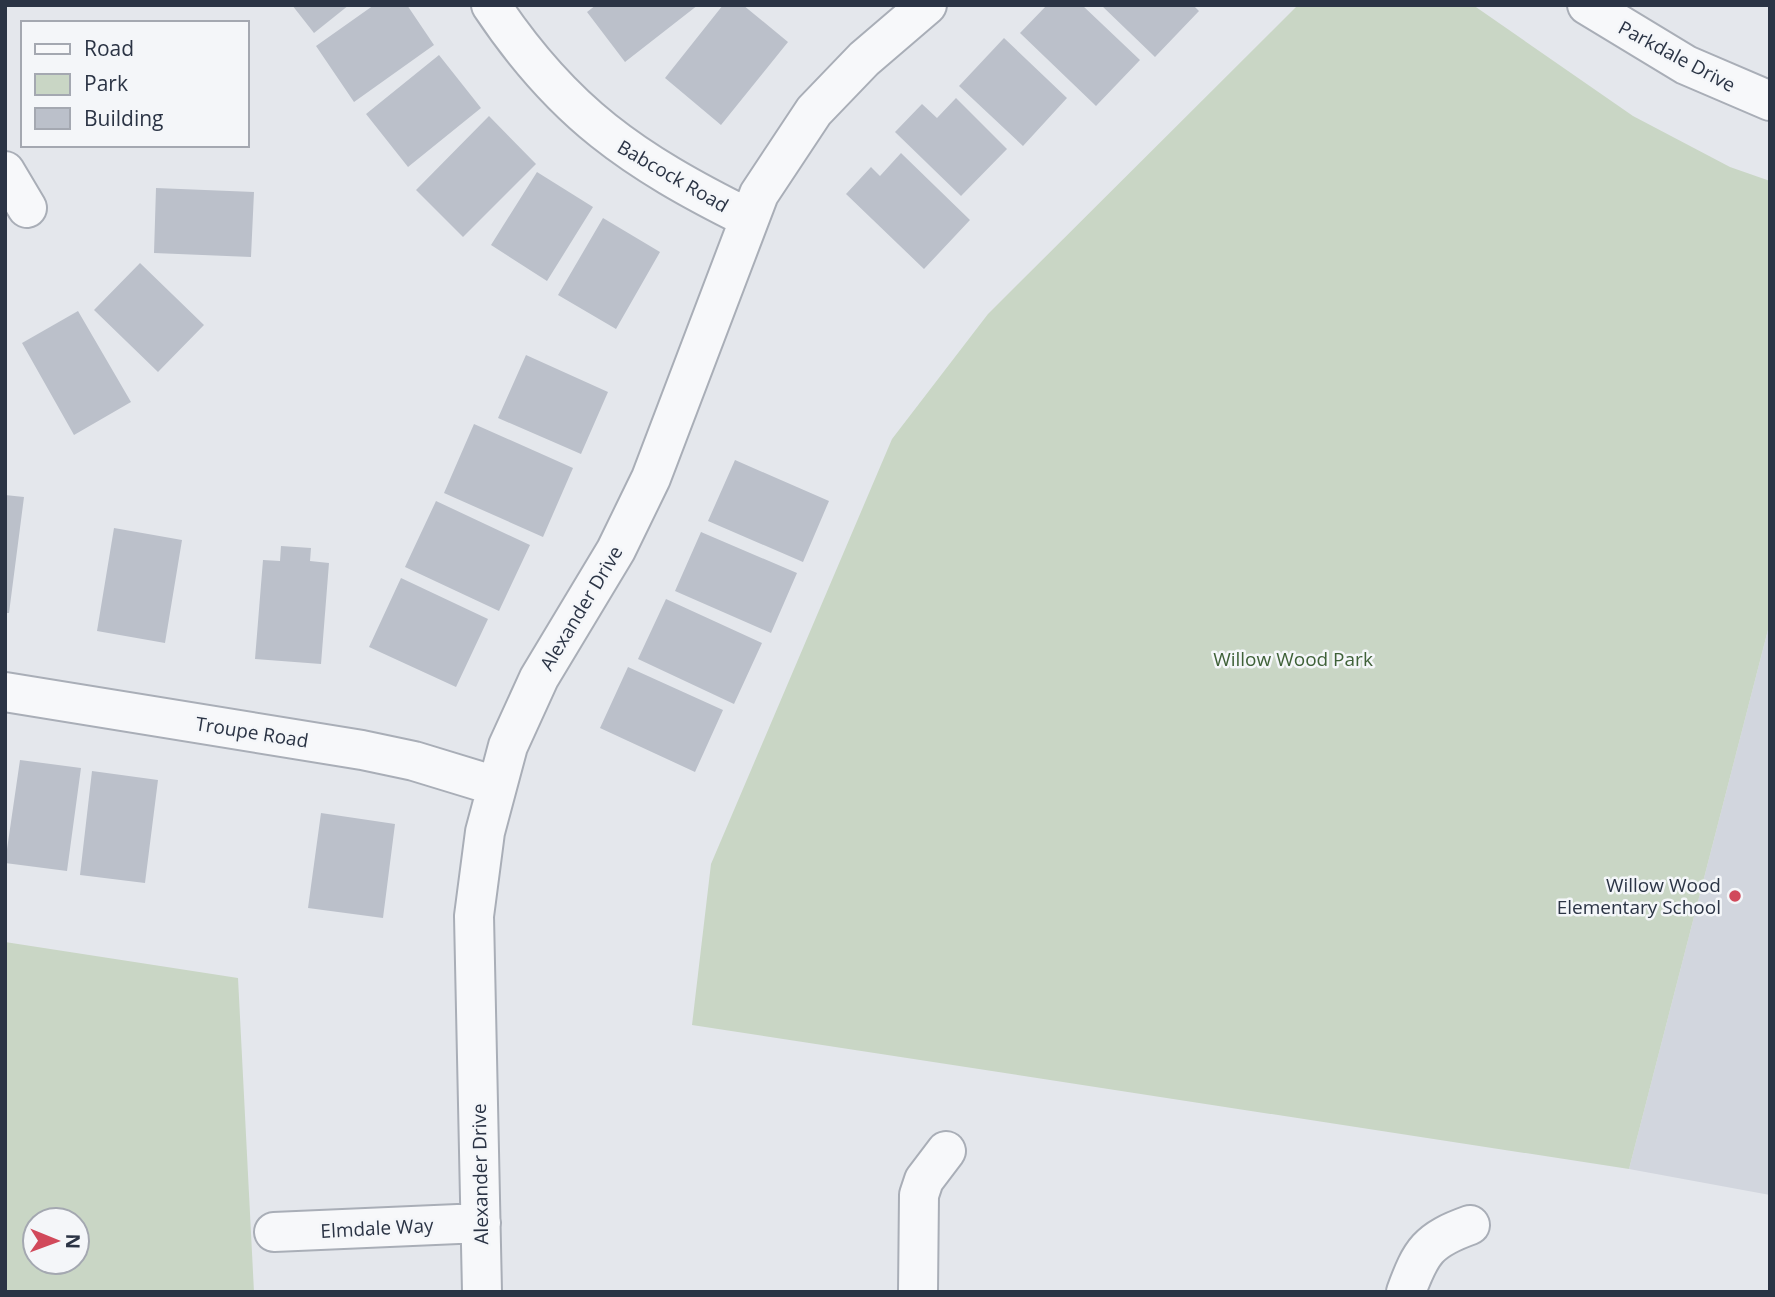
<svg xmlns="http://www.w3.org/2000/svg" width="1775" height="1297" font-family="'Open Sans',sans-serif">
	<rect width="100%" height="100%" fill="#e4e7ec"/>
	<path fill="#d2d6de" d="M1770 622V1195L1629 1169Z"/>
	<path fill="#c9d6c5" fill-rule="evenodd" d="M1298 5H1473L1633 116 1730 167 1770 181V622L1629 1169 692 1025 711 864 892 439 988 314Z
		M5 942 238 978 254 1292H5ZM35 1220H77V1262H35Z"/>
	<path fill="#bbc0ca" d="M292 5H349L314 33Z
		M374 5H407L434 45 354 102 316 46Z
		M596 5H698L625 62 587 12Z
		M723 5H743L788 42 721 125 665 78Z
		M1047 5H1082L1140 60 1096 106 1020 33Z
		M1101 5H1193L1199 11 1155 57Z
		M1004 38 1067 98 1023 146 959 86Z
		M439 55 481 108 408 167 366 114Z
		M956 98 1007 149 961 196 895 132 922 104 937 118Z
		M489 116 536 164 463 237 416 190Z
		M901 153 970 220 924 269 846 194 871 167 880 176Z
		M537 172 593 207 547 281 491 245Z
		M156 188 254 192 251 257 154 253Z
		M603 218 660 252 616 329 558 295Z
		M140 263 204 325 158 372 94 310Z
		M78 311 131 402 74 435 22 343Z
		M526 355 608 392 581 454 498 418Z
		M474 424 573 468 543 537 444 493Z
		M735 460 829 501 803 562 708 521Z
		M5 495 24 497 9 613H5Z
		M436 501 530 545 499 611 405 567Z
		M114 528 182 540 165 643 97 631Z
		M701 532 797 573 771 633 675 591Z
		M281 546 311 548 310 561 329 563 321 664 255 659 263 560 280 561Z
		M401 578 488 619 456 687 369 647Z
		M666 599 762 643 734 704 638 659Z
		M628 667 723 710 695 772 600 728Z
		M20 760 81 768 67 871 5 863Z
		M92 771 158 780 145 883 80 875Z
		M321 813 395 824 383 918 308 908Z"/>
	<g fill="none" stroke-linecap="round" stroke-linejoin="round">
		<g stroke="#a9aeb7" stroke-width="42">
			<path id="minor" d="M491 5C563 113 633 161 748 218
				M1587 5 1686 65 1770 101
				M5 171 27 208
				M5 692 362 750 414 761 496 786
				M274 1232 481 1223
				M482 1292 474 916 485 832 508 746 539 678 616 550 651 478 759 194 814 111 864 59 927 5
				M918 1292 919 1195 924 1180 946 1151
				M1406 1292C1421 1251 1428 1240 1470 1225"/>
		</g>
		<use href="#minor" stroke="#f7f8fa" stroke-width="38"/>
	</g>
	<circle fill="#d1495b" stroke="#f4f6f9" stroke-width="2.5" cx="1735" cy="896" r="7"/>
	<g text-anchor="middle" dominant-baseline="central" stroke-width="5" stroke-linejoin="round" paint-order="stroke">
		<g font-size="19" fill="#2b3445" stroke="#f4f6f9">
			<text transform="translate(1677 56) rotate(28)">Parkdale Drive</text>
			<text transform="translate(673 176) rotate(30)">Babcock Road</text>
			<text transform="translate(581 608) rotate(-59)">Alexander Drive</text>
			<text transform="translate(252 732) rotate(9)">Troupe Road</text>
			<text transform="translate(480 1174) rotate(-91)">Alexander Drive</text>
			<text transform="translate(377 1228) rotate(-3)">Elmdale Way</text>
		</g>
		<g font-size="19" fill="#3f6138" stroke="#f4f6f9">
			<text x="1293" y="659">Willow Wood Park</text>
		</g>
		<g font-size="19" fill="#2b3445" stroke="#f4f6f9" text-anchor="end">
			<text x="1721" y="885">Willow Wood<tspan x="1721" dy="22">Elementary School</tspan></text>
		</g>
	</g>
	<rect width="1775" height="1297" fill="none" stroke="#2b3445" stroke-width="14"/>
	<rect x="21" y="21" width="228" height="126" fill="#f4f6f9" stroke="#a4a8b1" stroke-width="2"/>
	<rect x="35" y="44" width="35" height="10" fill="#f7f8fa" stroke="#a4a8b1" stroke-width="2"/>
	<text x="84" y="56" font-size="21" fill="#2b3445">Road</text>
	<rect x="35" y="74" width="35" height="21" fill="#c9d6c5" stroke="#a4a8b1" stroke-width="2"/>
	<text x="84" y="91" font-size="21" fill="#2b3445">Park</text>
	<rect x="35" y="108" width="35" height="21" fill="#bbc0ca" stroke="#a4a8b1" stroke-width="2"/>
	<text x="84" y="126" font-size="21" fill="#2b3445">Building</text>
	<g transform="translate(56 1241) rotate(91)"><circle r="33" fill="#f4f6f9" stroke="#a4a8b1" stroke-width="2"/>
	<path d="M0-5L12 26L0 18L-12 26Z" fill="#d1495b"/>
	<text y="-10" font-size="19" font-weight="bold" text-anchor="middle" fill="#2b3445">N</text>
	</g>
</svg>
